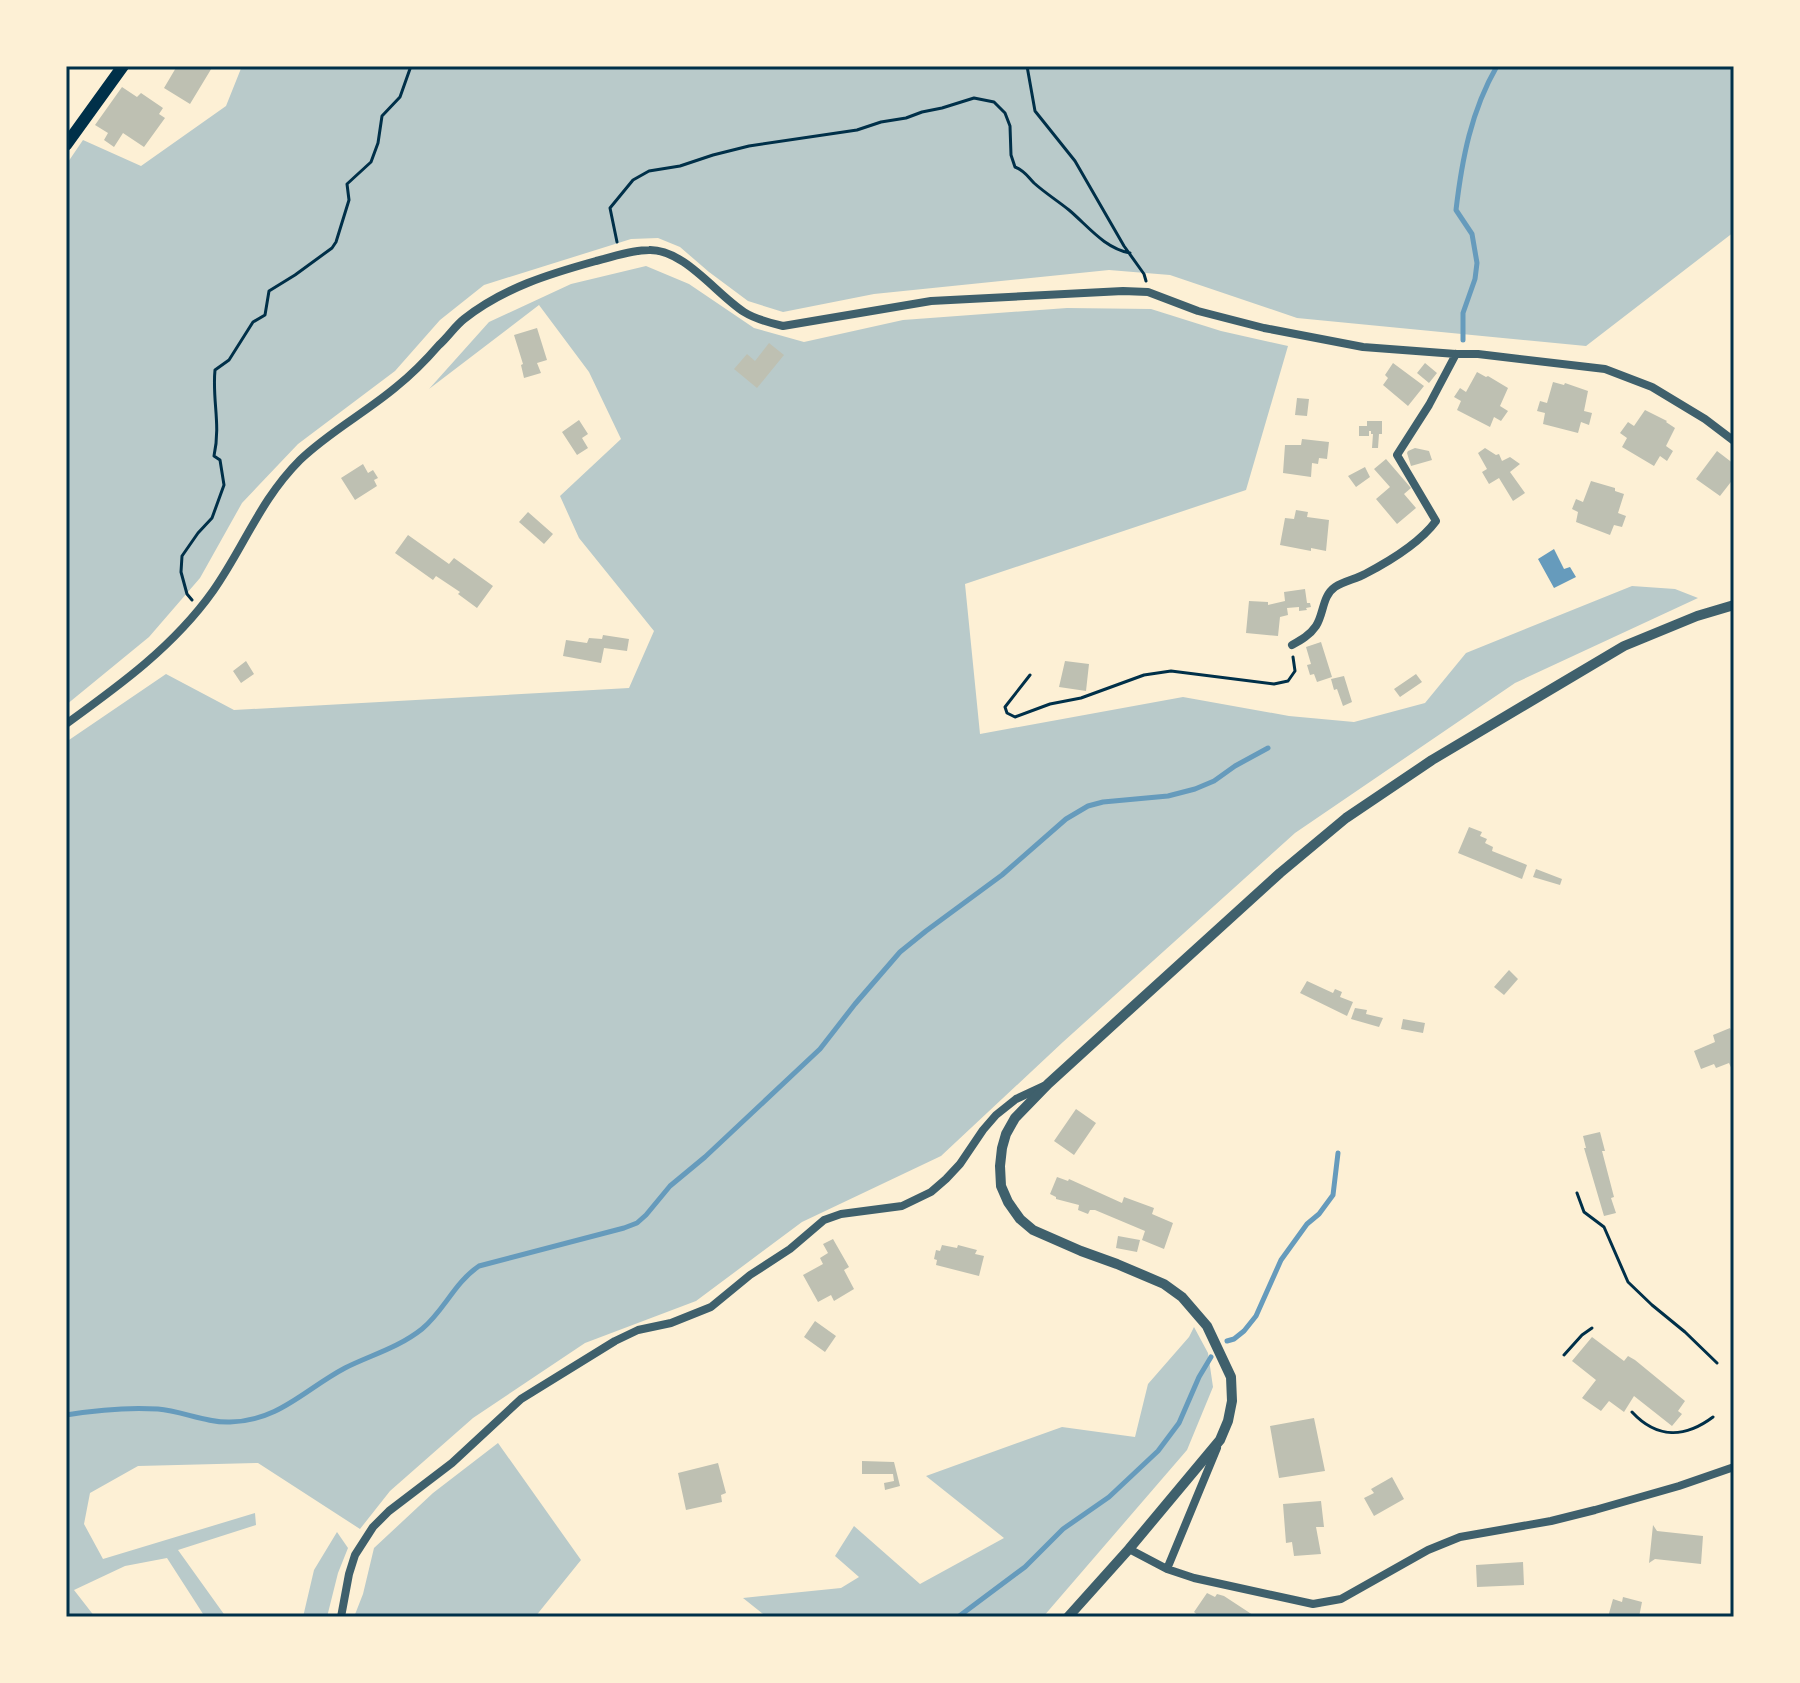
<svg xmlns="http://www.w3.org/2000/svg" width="1800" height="1683" font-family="'Noto Sans',sans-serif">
	<rect width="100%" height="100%" fill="#fdf0d5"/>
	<path fill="#b9caca" d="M242 66H1734V232L1586 346 1297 318 1170 275 1109 270 874 294 783 312 748 301 709 272 680 247 658 238 631 239 484 285 440 320 395 371 298 444 242 503 200 578 149 637 66 705V165L83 140 141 166 226 106Z
		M646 266 689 284 754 328 804 342 903 320 1067 308 1151 309 1221 331 1288 346 1246 490 965 584 980 734 1183 697 1289 716 1354 722 1425 703 1466 653 1632 586 1675 589 1698 598 1515 683 1295 833 1063 1042 941 1156 802 1222 696 1301 585 1343 473 1418 390 1491 360 1529 258 1463 138 1466 90 1493 84 1524 103 1559 255 1513 256 1525 178 1550 226 1617H205L167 1558 125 1566 74 1590 95 1617H66V742L166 674 234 710 629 688 654 631 579 538 560 496 621 439 589 372 539 305 429 389 489 322 571 284Z
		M1194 1327 1208 1353 1213 1387 1187 1450 1043 1617H767L743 1598 841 1588 859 1577 835 1556 854 1526 920 1584 1004 1538 926 1476 1062 1427 1135 1437 1148 1384 1189 1337Z
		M498 1443 581 1560 535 1617H354L363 1594 374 1548 433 1493Z
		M337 1532 348 1548 338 1573 327 1617H303L314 1570Z"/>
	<path fill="#669bbc" d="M1554 549 1564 569 1570 567 1576 577 1554 588 1538 559Z"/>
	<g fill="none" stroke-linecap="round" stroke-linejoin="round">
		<path stroke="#669bbc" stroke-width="5" d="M1463 340V313L1475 279 1477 263 1472 234 1456 210C1462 159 1471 111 1497 66
			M1227 1341 1234 1339 1244 1331 1256 1316 1281 1260 1307 1224 1319 1214 1333 1195 1338 1153
			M66 1415C96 1410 127 1407 158 1409 182 1411 206 1423 230 1422 279 1421 305 1389 345 1368 371 1355 398 1348 422 1329 444 1311 454 1283 479 1266L624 1228 637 1223 646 1215 670 1186 705 1157 820 1049 855 1004 900 952 926 931 1002 875 1066 819 1088 806 1103 802 1168 796 1195 789 1214 781 1235 766 1268 748
			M958 1617 1025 1567 1063 1529 1109 1497 1158 1451 1179 1423 1199 1377 1211 1357"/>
	</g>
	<path fill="#bec0b2" d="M177 66H213L190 104 164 88Z
		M122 87 137 97 141 93 163 108 159 114 165 118 144 147 123 133 114 147 104 140 108 133 95 125Z
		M537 328 547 360 537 363 541 373 524 378 521 365 523 364 514 335Z
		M769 343 784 355 757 388 734 369 747 354 755 361Z
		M1393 363 1424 386 1408 406 1383 385 1388 378 1385 375Z
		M1425 363 1437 373 1429 383 1417 373Z
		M1477 372 1486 377 1488 376 1508 388 1500 406 1508 411 1501 421 1494 417 1490 427 1457 410 1461 401 1454 397 1460 388 1466 392Z
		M1553 382 1564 385 1565 383 1588 391 1584 411 1592 413 1589 425 1581 422 1578 433 1543 424 1545 413 1537 411 1540 401 1547 403Z
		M1297 398 1309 399 1307 416 1295 415Z
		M1645 410 1667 421 1666 422 1675 428 1666 446 1673 451 1667 461 1660 456 1654 466 1622 447 1627 438 1620 433 1628 422 1634 426Z
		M579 420 588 434 582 438 588 448 577 455 562 432Z
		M1367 421H1382V434H1379L1378 448H1372L1373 434H1371V431H1369V436H1359V426H1367Z
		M1302 439 1329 442 1327 459 1319 458 1318 464 1312 463 1311 477 1283 473 1285 445H1301Z
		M1415 448 1429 451 1432 460 1411 466 1407 453 1408 451Z
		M1485 448 1496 455 1499 454 1502 461 1510 457 1520 464 1510 472 1525 493 1513 501 1499 478 1489 484 1482 472 1487 469 1478 453Z
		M1717 451 1734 464V478L1720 496 1696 479Z
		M1386 459 1411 488 1404 494 1416 508 1397 524 1376 499 1390 487 1374 469Z
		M363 464 368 473 373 470 378 478 374 480 377 486 355 500 341 478Z
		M1365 467 1370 477 1356 487 1348 476Z
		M1591 481 1615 488V491L1624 494 1618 513 1626 516 1622 527 1614 525 1610 535 1576 522 1578 512 1572 509 1576 499 1583 502Z
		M1296 510 1308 512 1307 517 1329 520 1326 551 1311 548V551L1280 545 1285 518 1294 519Z
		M528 512 553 534 544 544 519 522Z
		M408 535 449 564 454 558 493 586 477 608 458 594 460 592 436 576 433 580 395 553Z
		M1305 589 1307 603H1310L1311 607 1306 608 1307 610 1299 611V607L1287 608 1288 615 1280 617 1278 636 1246 633 1249 601 1268 602V605L1285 601 1284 592Z
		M603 635 629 639 627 651 604 648 601 663 563 656 566 640 587 643 589 638 602 639Z
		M1321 642 1332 677 1317 682 1314 674 1310 675 1307 665 1311 664 1306 647Z
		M246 661 254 674 241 683 233 671Z
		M1065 661 1089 664 1086 691 1059 687Z
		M1416 674 1422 682 1400 697 1394 689Z
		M1344 676 1352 702 1343 706 1337 689 1334 690 1331 679Z
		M1469 827 1482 832 1480 836 1487 839 1485 843 1493 847 1492 851 1527 865 1522 879 1458 853Z
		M1536 869 1562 879 1560 885 1533 877Z
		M1509 970 1518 979 1504 995 1494 987Z
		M1307 981 1333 993 1335 989 1342 992 1340 997 1353 1002 1347 1016 1300 993Z
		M1355 1008 1367 1010 1366 1014 1383 1018 1379 1027 1351 1019Z
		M1403 1019 1425 1023 1423 1033 1401 1029Z
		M1730 1028 1734 1038V1074L1729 1063 1716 1068 1714 1064 1701 1069 1694 1051 1715 1042 1713 1035Z
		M1076 1109 1096 1123 1074 1155 1054 1141Z
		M1600 1132 1605 1151H1602L1614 1197 1611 1198 1616 1213 1604 1216 1584 1148H1586L1583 1136Z
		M1057 1177 1068 1181 1069 1179 1122 1203 1124 1197 1154 1208 1152 1214 1173 1223 1164 1249 1142 1240 1145 1231 1095 1210H1090L1088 1214 1078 1210 1079 1205 1056 1199V1197L1050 1194Z
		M1118 1236 1140 1240 1137 1252 1116 1248Z
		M833 1239 849 1267 844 1270 854 1289 834 1301 831 1295 818 1302 803 1275 823 1264 820 1258 828 1253 823 1244Z
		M942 1245 957 1248 958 1245 977 1250 975 1254 984 1256 979 1276 936 1265 937 1260 934 1259 936 1250 940 1251Z
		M815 1321 836 1336 825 1352 804 1337Z
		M1592 1337 1624 1361 1628 1356 1635 1360 1685 1401 1678 1411 1682 1414 1672 1426 1634 1396 1624 1412 1609 1401 1601 1411 1582 1398 1596 1380 1572 1361Z
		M1314 1418 1325 1471 1279 1478 1270 1426Z
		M862 1461 894 1462 900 1486 885 1490 884 1483 894 1481 893 1474H862Z
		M718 1463 726 1493 721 1495 722 1502 686 1510 678 1473Z
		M1392 1477 1404 1499 1374 1516 1364 1498 1374 1493 1371 1489Z
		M1321 1501 1324 1527H1316L1321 1554 1294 1556 1292 1542 1286 1543 1283 1504Z
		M1653 1525 1657 1531 1703 1536 1701 1564 1655 1559 1649 1563Z
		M1523 1562 1524 1585 1477 1587 1476 1565Z
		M1207 1593 1215 1597 1217 1594 1224 1596 1256 1617H1200L1194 1612Z
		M1623 1597 1642 1602 1639 1617H1608L1613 1599 1622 1602Z"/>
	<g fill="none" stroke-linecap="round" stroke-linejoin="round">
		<path stroke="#003049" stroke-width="3" d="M1027 66 1035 111 1075 161 1124 246 1144 274 1146 281
			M617 242 610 208 633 180 649 171 680 166 713 155 749 146 857 130 881 122 906 118 922 112 942 108 974 98 994 102 1005 113 1010 126 1011 155 1015 167C1025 171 1027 176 1034 183 1045 193 1058 201 1069 210 1088 226 1104 248 1130 253
			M192 600 187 594 181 572 182 556 198 533 212 518 224 485 220 460 214 456C221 424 212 400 215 370L229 360 253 322 265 315 269 291 295 275 332 248 336 242 349 200 347 184 371 162 378 143 382 116 400 97 411 66
			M1030 675 1005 707 1007 713 1015 717 1050 704 1081 698 1144 675 1171 671 1274 684 1288 681 1295 671 1293 657
			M1577 1193 1584 1212 1604 1227 1628 1282 1652 1305 1685 1332 1717 1363
			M1564 1355 1582 1335 1592 1328
			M1632 1412C1657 1439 1685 1438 1713 1417"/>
		<path stroke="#3f606c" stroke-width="8" d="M1292 645C1301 640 1310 635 1316 626 1324 614 1322 596 1335 587 1344 581 1356 579 1365 574 1390 561 1419 544 1436 521L1397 455 1429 405 1456 354
			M66 724C120 685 174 646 213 591 244 547 260 500 300 460 329 432 365 413 396 387 411 375 426 360 439 345 448 337 455 326 464 319 503 288 549 274 596 261 613 257 631 250 649 250 684 249 716 294 744 312 755 319 770 323 783 326L931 301 1123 291 1148 292 1198 311 1264 328 1363 347 1456 354H1478L1605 369 1652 387 1705 419 1734 441
			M1129 1549 1167 1569 1194 1578 1313 1604 1341 1599 1428 1550 1460 1537 1551 1521 1595 1510 1679 1486 1734 1467
			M1167 1569 1217 1448
			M341 1617 349 1574 355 1555 373 1527 389 1511 452 1463 521 1399 615 1341 638 1330 671 1323 711 1307 750 1275 790 1249 824 1220 841 1214 902 1206 931 1192 946 1179 960 1164 983 1130 996 1115 1016 1099 1044 1086"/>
		<path stroke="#3f606c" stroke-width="10" d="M1068 1617 1129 1549 1220 1440 1228 1421 1232 1401 1231 1377 1207 1326 1182 1297 1164 1284 1117 1264 1081 1251 1033 1230 1020 1219 1008 1202 1001 1186 1000 1166 1002 1148 1006 1134 1015 1118 1048 1084 1127 1012 1280 873 1346 818 1432 760 1624 646 1697 616 1734 605"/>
		<path stroke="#003049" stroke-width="12" d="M66 145 123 66"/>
	</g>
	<rect width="1800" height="1683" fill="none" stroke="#fdf0d5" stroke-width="136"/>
	<rect x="68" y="68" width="1664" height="1547" fill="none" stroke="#003049" stroke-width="3"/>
</svg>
